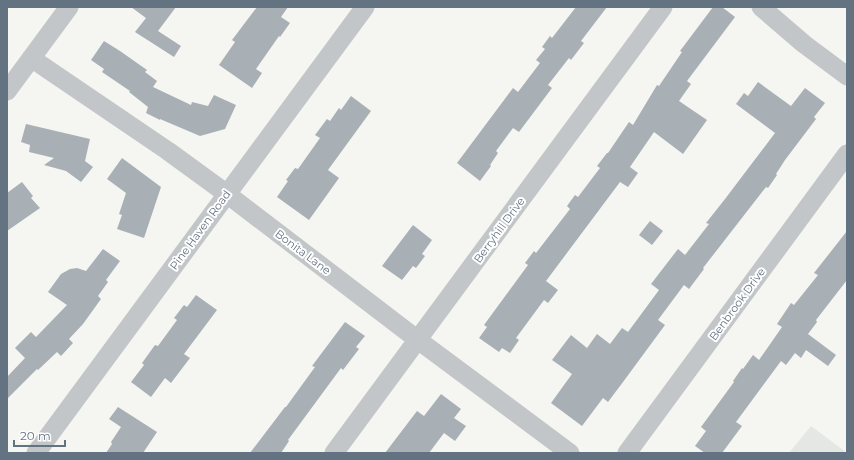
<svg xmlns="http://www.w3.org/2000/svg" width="854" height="460" font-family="Montserrat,sans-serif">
	<rect width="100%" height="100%" fill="#f5f5f1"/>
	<path fill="#e5e7e5" d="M811 426 847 453H789Z"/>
	<path fill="#a8b0b6" d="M131 7H176L158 31 181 46 174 57 135 32 146 18Z
		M257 7H288L281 17 290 23 280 37 279 36 256 69 262 73 252 88 219 65 235 42 232 40Z
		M576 7H607L581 41 584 43 571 60 569 58 548 85 552 88 519 132 513 128 496 151 498 153 490 165 491 166 480 181 457 163 513 88 518 92 540 63 536 60 545 49 542 47 550 36 552 38Z
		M713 7H722L735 17 687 81 691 84 679 101 707 120 683 154 654 132 630 167 638 173 628 187 620 182 546 281 558 290 548 303 544 300 516 338 519 340 510 353 502 348 499 352 479 338 487 327 484 325 528 265 525 263 534 251 536 253 570 209 567 206 575 195 578 197 600 168 597 166 607 153H608L629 122 633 125 657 85 659 86 682 52 680 51Z
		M104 41 120 51 147 70 145 72 157 81 153 87 191 105 192 102 208 106 214 95 236 105 225 129 200 136 160 119V120L146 113 148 107 129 92 130 91 102 72 104 69 91 60Z
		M758 82 791 106 805 88 825 103 814 117 816 119 785 160 776 174 777 175 768 188 766 187 703 268 704 269 689 289 684 285 658 320 665 325 623 382 608 402 603 398 582 426 551 403 572 374 552 360 571 335 587 348 597 334 610 344 622 328 628 332 659 290 651 284 678 249 685 255 709 224 706 223 725 199 775 133 736 104 744 93 748 96Z
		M351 96 371 111 328 170 339 178 309 220 277 197 288 181 286 180 295 168 298 169 320 138 315 135 327 119 330 121 339 108 341 110Z
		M26 124 90 139 85 161 93 167 81 182 66 171 44 165 54 158 29 152 30 145 21 142Z
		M122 158 161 187 144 238 117 229 122 215 119 214 126 193 107 179Z
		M22 182 33 196 31 198 40 208 7 231V193Z
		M650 221 663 231 652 245 639 235Z
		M413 225 432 240 422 254 425 256 416 268 413 266 402 280 382 266Z
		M847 231V280L816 320 817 322 808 334 836 355 828 366 806 350 801 358 795 353 786 365 781 361 736 422 742 426 722 453H705L695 446 706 431 701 427 734 382 733 381 742 368 743 369 753 355 759 360 782 327 777 324 791 303 794 305 818 275 814 273Z
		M103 249 120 261 106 280 108 282 98 296 101 299 83 324 69 339 73 343 61 356 57 352 38 370 37 369 7 399V377L25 358 15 348 31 332 36 337 67 305 48 292 61 274 70 269 77 268 86 271Z
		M196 295 217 310 184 354 190 358 171 383 165 378 151 397 131 382 144 365 142 363 155 345 158 346 177 320 174 318 184 305 187 307Z
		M345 322 365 336 356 347 359 349 343 370 341 368 288 440 289 441 281 453H250L285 407H286L315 367 312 366Z
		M441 394 461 409 454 418 466 426 455 441 444 433 429 453H385L417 411 424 416Z
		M118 407 157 432 143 453H106L112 444 111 442 121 427 109 419Z"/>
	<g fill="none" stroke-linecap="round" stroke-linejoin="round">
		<path stroke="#c2c6c9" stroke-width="19" d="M761 7 804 44 847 76
			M31 58 168 151 227 194 418 340 570 453
			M7 91 69 7
			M36 453 365 7
			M334 453 663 7
			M627 453 847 154"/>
	</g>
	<g text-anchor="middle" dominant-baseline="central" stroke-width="4" stroke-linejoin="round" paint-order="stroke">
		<g font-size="11" fill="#647382" stroke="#fff">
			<text transform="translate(200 230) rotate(-54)">Pine Haven Road</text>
			<text transform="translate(499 230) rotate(-54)">Berryhill Drive</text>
			<text transform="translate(303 252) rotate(37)">Bonita Lane</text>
			<text transform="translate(737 304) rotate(-54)">Benbrook Drive</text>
		</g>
	</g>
	<rect width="854" height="460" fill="none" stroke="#647382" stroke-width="16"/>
	<path d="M14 440v6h51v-6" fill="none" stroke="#647382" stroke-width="2"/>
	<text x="20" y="440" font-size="12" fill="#647382" stroke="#ffffff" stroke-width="3" paint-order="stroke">20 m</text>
</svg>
